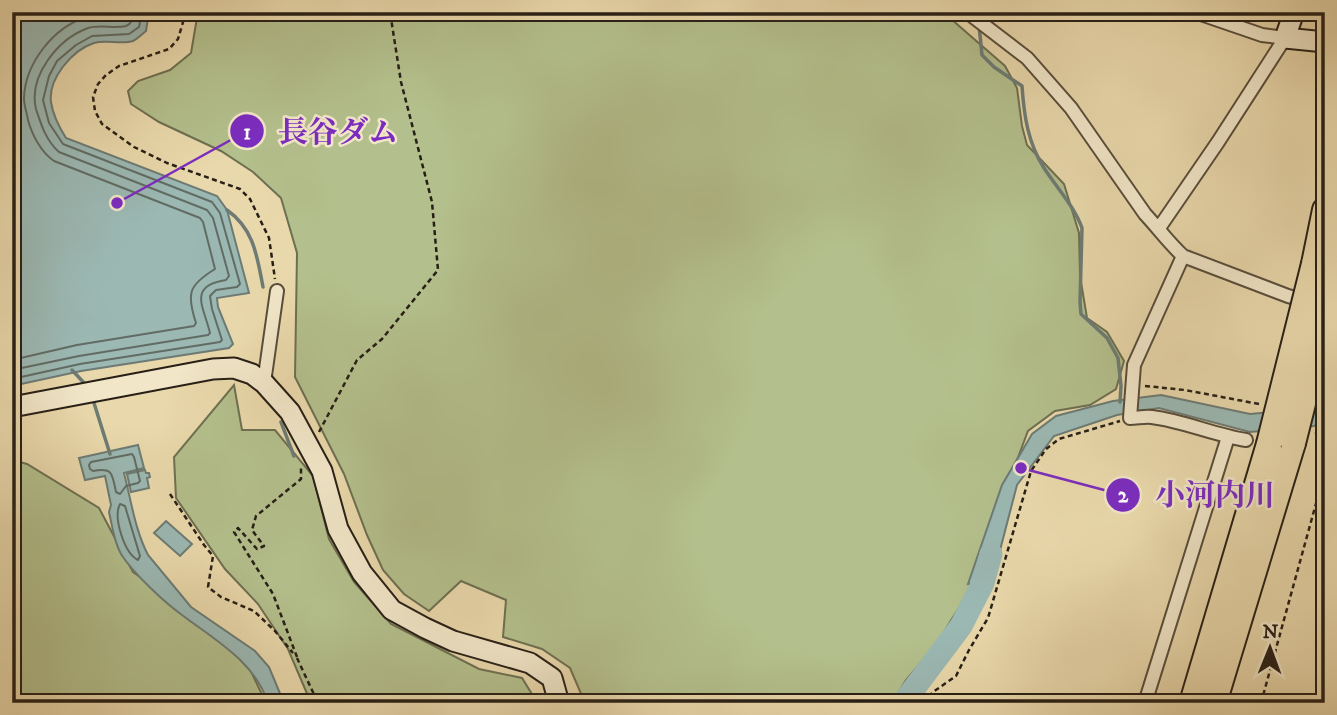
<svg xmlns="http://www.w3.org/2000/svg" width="1337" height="715" font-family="'IM FELL DW Pica','Noto Serif JP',serif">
	<rect width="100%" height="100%" fill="#e9d8ab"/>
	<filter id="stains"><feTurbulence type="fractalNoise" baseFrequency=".00286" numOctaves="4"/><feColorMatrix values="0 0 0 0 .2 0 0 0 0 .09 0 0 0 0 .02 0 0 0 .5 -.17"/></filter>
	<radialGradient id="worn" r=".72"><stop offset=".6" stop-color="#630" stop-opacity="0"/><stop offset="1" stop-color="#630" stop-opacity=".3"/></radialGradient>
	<path fill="#b3bf8c" stroke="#6d6f51" stroke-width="2" d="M198 12H943L1005 66 1017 88 1022 126 1027 145 1064 184 1079 233 1080 276 1087 318 1107 332 1124 361 1116 389 1090 405 1055 411 1028 431 1000 505 975 582 935 646 906 680 892 703H585L570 668 542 649 503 637 506 600 461 581 429 611 404 594 383 570 367 535 344 474 295 377 297 253 281 198 253 172 221 151 159 122 131 104 128 91 138 81 170 70 191 53Z
		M234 385 242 430H275L313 476 329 539 354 582 391 624 479 669 522 678 535 699V703H372L371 701 370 703H311L288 649 258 604 225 569 176 498 174 457Z
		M12 460 27 464 99 508 133 572 238 644 266 703H12Z"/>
	<path fill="#9bb8b3" stroke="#6d7b74" stroke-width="2" d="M12 12H149L146 31C142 34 137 39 133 41 121 45 106 39 94 43 72 50 48 79 51 102 53 116 59 127 66 138L217 196 227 210 249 293 217 298 218 307 233 344 229 348 81 371 12 386Z
		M1161 395 1250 414 1318 408 1325 405V422L1314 426 1250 432 1159 408 1117 415 1054 436 1017 485 992 581 968 584 1002 485 1032 434 1056 416 1113 401Z
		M138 445 144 468 124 473C131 500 135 530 148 555L191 607 255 651 269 667 284 703H268C255 662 215 640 182 615 164 602 133 573 121 554 114 542 112 525 109 512L111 505 105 476 85 480 79 458Z
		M145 470 146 473H149L150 477 147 478 149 488 131 492 127 474Z
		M166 521 192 544 180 556 154 533Z"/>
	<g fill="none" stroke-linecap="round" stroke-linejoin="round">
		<path stroke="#616c64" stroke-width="2" d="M12 360 77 345 194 326 196 323C186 293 189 285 215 269L203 222 200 218 54 161C41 152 32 135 28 120 27 113 24 106 24 98 25 64 53 27 87 17 98 15 110 16 120 15L123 12
			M12 370 79 356 208 335 210 333C204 307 187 286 226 280L229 276 213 218 207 210 59 152C46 141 41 124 36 109 28 76 58 39 88 28 100 24 114 29 126 26 132 24 133 18 133 12
			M12 379 80 364 220 342 222 340 212 309 210 296 216 290 237 287 240 284 220 213 212 202 63 144 49 123 43 100 49 76 57 61 76 45 92 36 129 34 139 27 142 12
			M132 454 134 457 140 481 138 483 126 486 120 494 116 492C112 475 114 467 93 471L90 469 89 465 91 462Z
			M120 504 125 506 140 556 138 560C124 553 113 517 120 504Z"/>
		<path stroke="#6d7b74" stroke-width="3.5" d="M979 25 982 55 994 67 1022 86C1024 116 1028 143 1044 168 1057 188 1074 206 1082 228L1080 302 1081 314 1107 338 1118 358 1121 386 1120 402
			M227 210C254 229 257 256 263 287
			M72 370 86 385
			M94 403 110 454
			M281 422 294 456"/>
		<path stroke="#9bb8b3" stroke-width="23" d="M903 703 961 626 983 583 991 554"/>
		<g stroke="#584d3b" stroke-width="16">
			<path id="street" d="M967 12 1027 58 1071 108 1145 214C1158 228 1169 243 1183 256L1288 296 1325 306
				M1159 228 1218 142 1285 38 1262 35 1195 12
				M1183 256 1134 365 1130 418C1137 418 1145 416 1152 417 1184 421 1214 435 1246 440
				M264 383 277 291
				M1145 703 1228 437"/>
		</g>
		<g stroke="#271f16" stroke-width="23">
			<path id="secondary" d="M1294 12 1285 38 1325 42
				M12 407 213 369 234 368 252 374 264 383 290 412 322 471 338 529 362 573 392 610 425 628 453 641 530 663 552 678 559 703"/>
		</g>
		<g stroke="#271f16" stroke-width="28">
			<path id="highway" d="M1314 264 1325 210
				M1192 703 1269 444
				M1214 703 1293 443"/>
		</g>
		<path stroke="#271f16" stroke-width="2.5" stroke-dasharray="5 3.5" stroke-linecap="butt" d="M186 12 178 39 169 49 119 66 106 75 98 84 93 97 95 111 102 124 134 147 167 163 240 189 250 199 269 238 275 279
			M1145 386 1185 390 1259 404
			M319 432 357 360 382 339 438 270 432 202 401 82 390 12
			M1315 434 1325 430
			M170 494 204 545 213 556 208 587 221 597 254 611 275 631 293 653
			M297 657 273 594 234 532 238 528 257 549 264 546 252 530 256 516 301 479V466
			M297 658 318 703
			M923 703 933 692 956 676 969 650 988 618 1031 471 1046 449 1059 439 1120 421
			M1261 703 1325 471"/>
		<use href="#street" stroke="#f1e6c8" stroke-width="12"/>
		<use href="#secondary" stroke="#f1e6c8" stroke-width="19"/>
		<use href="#highway" stroke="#e9d8ab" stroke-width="24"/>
		<g stroke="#271f16" stroke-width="28" stroke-linecap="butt">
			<path id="highway-bridge" d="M1293 443 1325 316
				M1269 444 1314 264"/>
		</g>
		<use href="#highway-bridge" stroke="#e9d8ab" stroke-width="24"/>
	</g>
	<path fill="none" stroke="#7b2cbf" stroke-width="2.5" d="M117 203L247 131M1021 468L1123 495"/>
	<g fill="#7b2cbf" stroke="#f1e6c8" stroke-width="2.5">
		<circle cx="117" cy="203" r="7"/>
		<circle cx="1021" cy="468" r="7"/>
		<circle cx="247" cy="131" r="18"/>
		<circle cx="1123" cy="495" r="18"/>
	</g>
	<g font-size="21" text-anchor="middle" font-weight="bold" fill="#fff">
		<text x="247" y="139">1</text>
		<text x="1123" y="502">2</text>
	</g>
	<g font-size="30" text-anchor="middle" font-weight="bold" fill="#7b2cbf" stroke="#f1e6c8" stroke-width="5" stroke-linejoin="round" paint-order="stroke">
		<text x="338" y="142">長谷ダム</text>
		<text x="1215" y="505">小河内川</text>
	</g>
	<rect width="1337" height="715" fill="none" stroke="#e9d8ab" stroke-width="42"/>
	<rect x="14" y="14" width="1309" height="687" fill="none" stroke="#271f16" stroke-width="3.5"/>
	<rect x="21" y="21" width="1295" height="673" fill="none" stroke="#271f16" stroke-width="2"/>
	<g transform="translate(1270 648) rotate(1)" stroke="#f1e6c8" stroke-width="5" paint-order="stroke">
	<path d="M0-5L12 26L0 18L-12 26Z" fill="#271f16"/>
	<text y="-10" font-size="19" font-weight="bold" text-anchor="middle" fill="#271f16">N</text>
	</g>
	<rect width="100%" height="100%" filter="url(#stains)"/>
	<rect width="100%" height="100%" fill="url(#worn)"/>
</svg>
